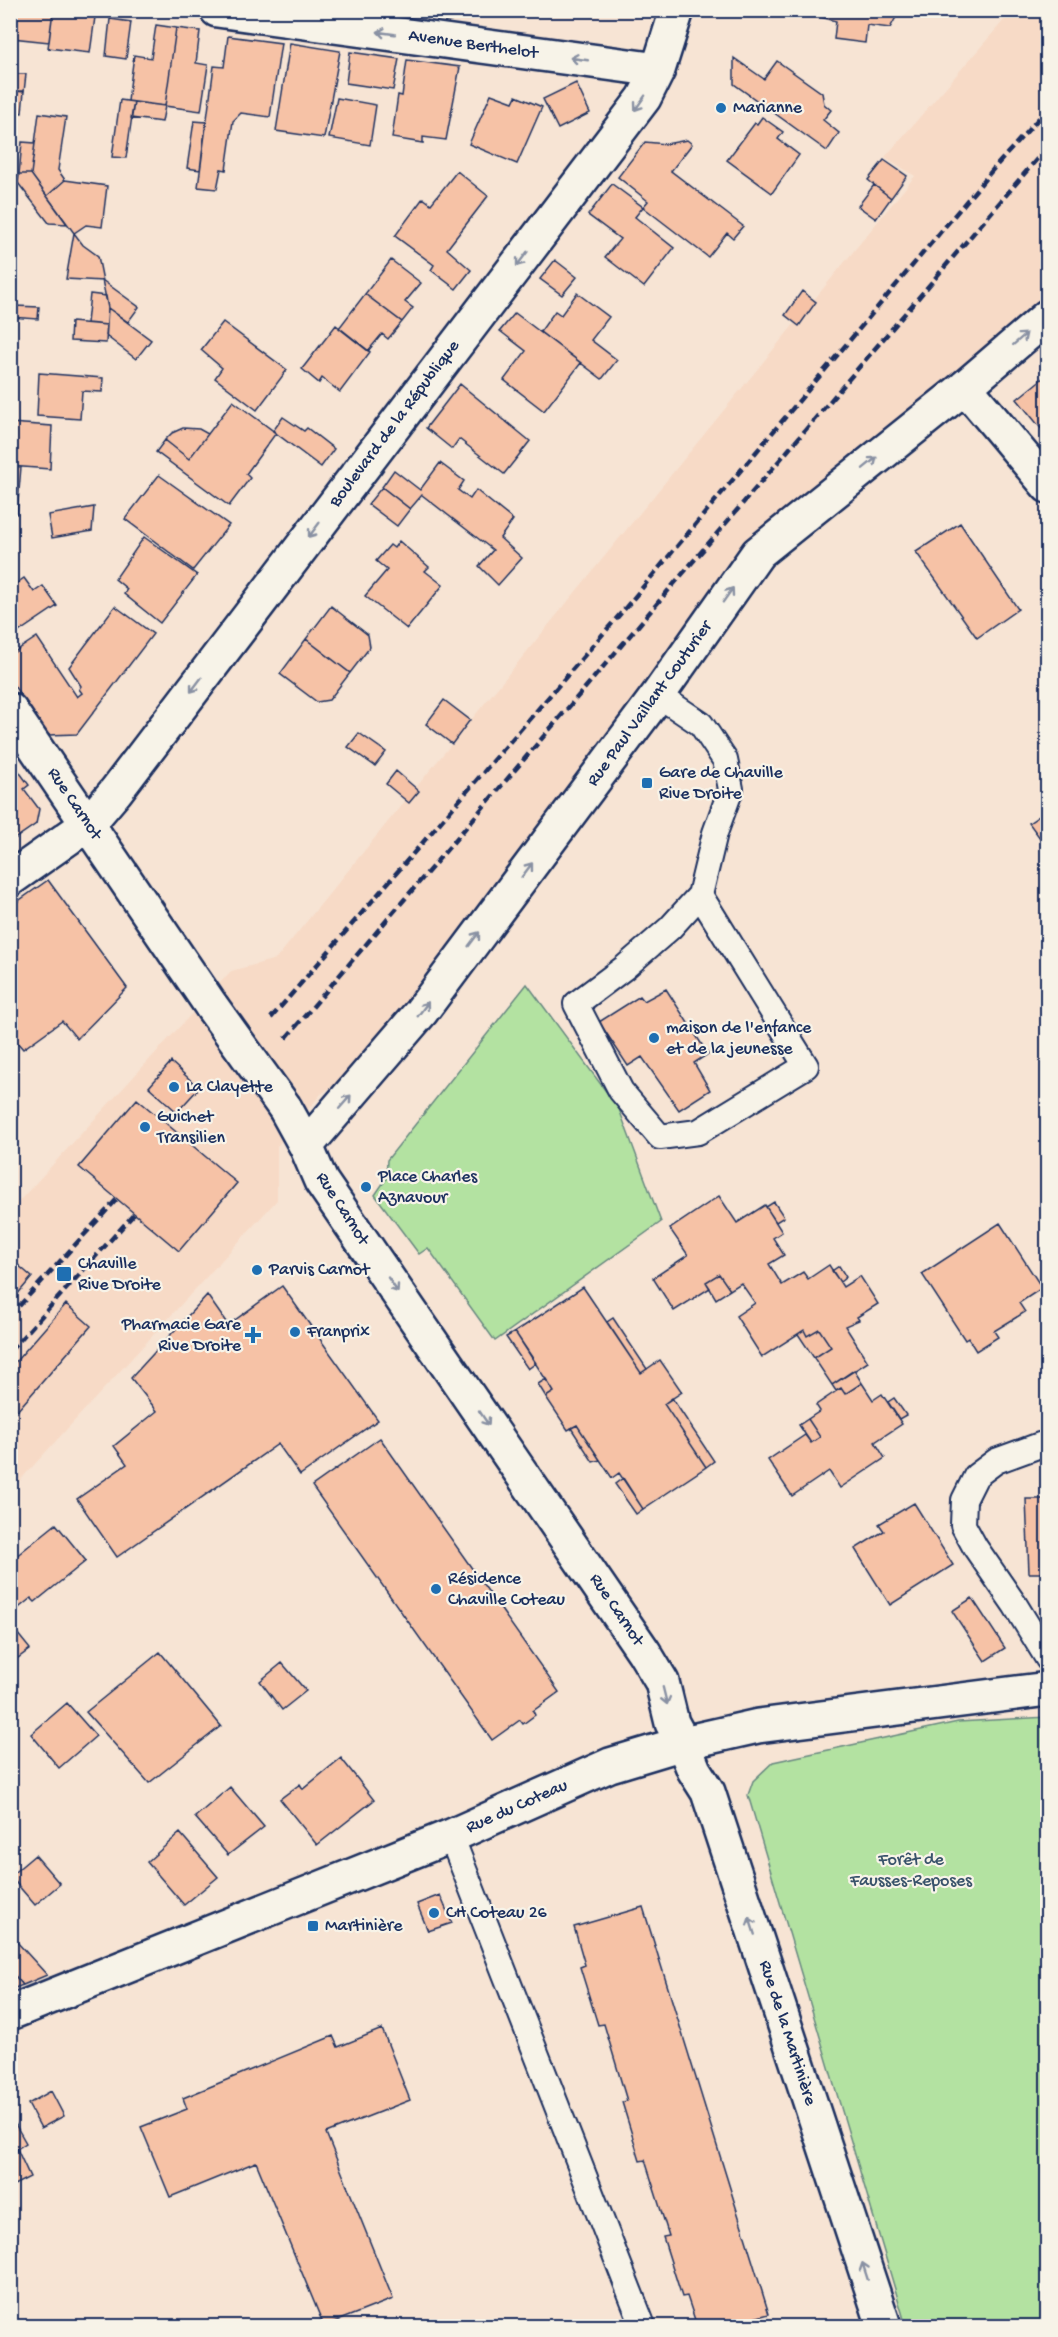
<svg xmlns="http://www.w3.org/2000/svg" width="1058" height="2337" font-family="'Gochi Hand',sans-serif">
	<rect width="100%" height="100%" fill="#f7e4d4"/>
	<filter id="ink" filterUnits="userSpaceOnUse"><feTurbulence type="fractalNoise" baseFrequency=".0167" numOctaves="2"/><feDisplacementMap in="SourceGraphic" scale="12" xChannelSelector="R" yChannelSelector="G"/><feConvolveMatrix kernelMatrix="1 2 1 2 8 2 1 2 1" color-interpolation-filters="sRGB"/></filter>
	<g filter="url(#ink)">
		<path fill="#f7dac6" d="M1012 11H1047V299L742 550 483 908 361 1068 321 1094 277 1146V1200L11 1490V1210L231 971 276 959 915 176 885 157Z"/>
		<path fill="#b3e2a1" stroke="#678880" stroke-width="1.5" d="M527 984 619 1109 661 1222 495 1341 428 1248 419 1254 375 1195 386 1179 387 1160Z
			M1047 1717V2326H906L748 1795 753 1781 773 1762 958 1722Z"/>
		<path fill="#f6c2a6" stroke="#1b2f5e" stroke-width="1.5" d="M15 10 53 11 49 42 12 38Z
			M816 10H900L890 28 867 25 865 43 834 39 836 21 816 16Z
			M53 11 95 17 90 53 48 48Z
			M110 19 131 22 126 59 106 56Z
			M156 25 176 28 165 106 128 101 134 55 151 58Z
			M176 28 200 31 196 63 208 65 201 111 165 106Z
			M228 36 281 43 270 117 241 113 233 121 226 170 221 169 217 189 198 187 214 66 224 67Z
			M290 43 340 51 324 138 276 131Z
			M350 52 399 59 393 90 346 83Z
			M734 58 764 79 777 61 822 93 824 104 831 110 823 120 839 133 827 151 734 84Z
			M407 60 460 67 446 140 423 137V143L392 138 398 95 402 96Z
			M10 69 16 70 15 91H24L22 113 10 112Z
			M16 74H26L24 92 15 91Z
			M576 83 590 113 558 129 543 99Z
			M491 94 513 102 516 96 542 107 517 164 469 144Z
			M337 98 376 105 370 145 329 138Z
			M120 100 134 102 126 158 112 157Z
			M134 102 165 106 162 122 131 118Z
			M39 113 66 117 58 170 65 180 47 196 31 174Z
			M762 117 783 132 778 139 799 155 772 193 727 160 755 123 757 124Z
			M194 121 206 122 200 170 187 168Z
			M687 140 692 144 671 171 743 226 733 238 727 233 708 257 643 207 648 201 618 177 645 142 666 144Z
			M22 142 35 143 31 174H19Z
			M884 160 907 176 891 198 868 180Z
			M457 171 488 196 447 249 471 270 456 289 431 270 434 265 395 236 423 198 431 204Z
			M19 174H31L67 224 49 223 18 183Z
			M65 180 107 186 102 227 86 225 74 233 47 196Z
			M612 184 643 207 635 217 674 248 644 287 605 257 620 239 588 215Z
			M874 185 891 198 876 219 858 206Z
			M74 233 83 245 98 256 103 281 66 279Z
			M391 260 421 283 405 302 413 308 402 322 365 294Z
			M555 260 577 277 562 295 540 279Z
			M102 280 139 307 128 322 108 308Z
			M10 291H16L15 306 39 307 38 319 10 317Z
			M802 291 816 302 799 326 785 315Z
			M577 293 609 317 591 340 617 360 602 379 540 332 555 311 561 315Z
			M90 294 106 296 108 308 107 325 87 323Z
			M365 294 402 322 388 339 382 334 368 351 339 328Z
			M108 308 151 340 136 359 106 336Z
			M515 313 581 363 544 411 504 380 526 351 500 331Z
			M71 322 107 325 106 343 70 341Z
			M223 322 287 370 257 410 215 378 222 368 201 350Z
			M336 325 370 352 340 392 322 378 319 383 302 369Z
			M39 373 103 378 102 392 82 391 80 419 37 416Z
			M1048 374V437L1017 399Z
			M460 384 530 441 504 474 459 439 452 449 426 428Z
			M233 401 276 433 246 474 250 478 229 506 156 452 165 440 189 459Z
			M283 417 304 431 307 428 334 449 321 467 273 431Z
			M10 423 52 426 50 469 10 466Z
			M183 428 199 429 208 434 189 459 165 440 172 433Z
			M440 463 464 481 458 490 470 499 476 490 513 520 500 538 522 558 498 585 479 566 493 550 422 495 410 509 382 487 394 470 420 490Z
			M10 466 21 467 17 514 10 513Z
			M159 475 229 525 193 570 125 519Z
			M382 487 410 509 397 526 368 504Z
			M94 507 92 531 52 538 48 515Z
			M960 523 1018 609 977 638 916 552Z
			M144 537 197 575 160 623 124 594 127 589 115 579Z
			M399 541 429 567 425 571 443 585 407 629 365 596 387 570 376 561 390 545 394 548Z
			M24 578 34 592 43 586 57 606 17 633 10 624V588Z
			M115 606 153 634 77 734 48 735 10 680V655L37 637 77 697 82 693 79 689 81 686 69 667Z
			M331 606 368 635 370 647 350 673 306 639Z
			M306 639 350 673 329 700 317 702 280 674Z
			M444 700 470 720 452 744 426 724Z
			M359 733 386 752 375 766 348 747Z
			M10 759 29 785 24 789 39 809 36 824 10 842Z
			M396 771 419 791 409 803 386 784Z
			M1048 810V849L1029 823Z
			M48 880 127 988 77 1039 62 1021 23 1049 10 1034V907Z
			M666 989 708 1054 694 1063 710 1090 679 1110 642 1057 628 1066 599 1022 640 996 644 1001Z
			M171 1062 199 1088 177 1112 149 1087Z
			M137 1099 237 1183 179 1251 79 1167Z
			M719 1196 737 1223 765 1205 782 1232 773 1238 784 1255 769 1264 782 1285 803 1272 808 1279 829 1265 843 1287 860 1276 878 1304 857 1317 859 1320 845 1326 868 1362 832 1385 814 1358 831 1347 819 1329 807 1336 804 1330 762 1357 736 1316 755 1303 741 1283 730 1290 719 1274 706 1282 710 1288 674 1311 653 1278 688 1255 670 1229Z
			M774 1202 784 1217 776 1222 766 1207Z
			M1000 1223 1042 1288 1019 1303 1025 1312 994 1331 998 1337 976 1351 968 1338 965 1340 922 1274Z
			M10 1258 32 1277 10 1303Z
			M839 1266 846 1277 840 1282 832 1271Z
			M719 1274 730 1290 716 1299 706 1282Z
			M282 1286 378 1420 300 1475 278 1444 117 1557 77 1499 127 1464 114 1446 157 1411 131 1378 207 1295 228 1325Z
			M583 1287 641 1373 660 1360 682 1392 664 1404 706 1467 643 1509 619 1473 612 1478 577 1425 568 1430 546 1397 554 1392 515 1332Z
			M66 1304 91 1326 10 1419V1368Z
			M613 1318 647 1369 641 1373 607 1322Z
			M819 1329 831 1347 814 1358 798 1334 804 1330 807 1336Z
			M515 1332 536 1363 528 1369 506 1337Z
			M854 1370 862 1383 845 1394 841 1388 836 1391 832 1385Z
			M546 1379 554 1392 546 1397 538 1384Z
			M862 1383 873 1400 882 1394 902 1424 875 1442 885 1458 840 1488 829 1471 792 1496 768 1460 805 1435 811 1443 820 1437 808 1419 820 1411 816 1405 841 1388 845 1394Z
			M672 1398 714 1461 706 1467 664 1404Z
			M894 1398 906 1415 899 1419 888 1402Z
			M808 1419 820 1437 811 1443 799 1425Z
			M577 1425 600 1460 593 1462 571 1428Z
			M380 1438 559 1692 533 1711 535 1715 523 1724 520 1720 492 1740 312 1486Z
			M623 1478 643 1509 636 1514 615 1484Z
			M1026 1499H1048V1573H1029Z
			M914 1503 953 1565 890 1605 855 1549 884 1531 879 1524Z
			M56 1524 86 1561 35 1602 31 1598 10 1615V1561Z
			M972 1598 1005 1648 985 1661 952 1611Z
			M17 1633 30 1649 18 1658 10 1650V1638Z
			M160 1652 221 1726 149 1783 86 1712Z
			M282 1663 306 1691 282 1710 260 1681Z
			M67 1703 96 1736 59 1768 31 1734Z
			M341 1758 374 1800 317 1845 280 1799 300 1784 303 1789Z
			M230 1787 264 1827 228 1855 195 1817Z
			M180 1833 218 1877 184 1905 147 1862Z
			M35 1855 60 1884 35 1905 10 1876Z
			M440 1895 452 1923 428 1931 417 1904Z
			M643 1907 769 2314 724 2326H697L687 2296 682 2297 663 2237 669 2236 645 2160 640 2161 622 2102 627 2101 604 2024 598 2025 580 1967 585 1965 574 1927Z
			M16 1941 47 1975 23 1985 10 1970V1945Z
			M10 1970 23 1985 10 1990Z
			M382 2029 410 2100 326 2133 393 2299 324 2326 256 2162 170 2197 141 2127 187 2109 183 2098 333 2036 338 2047Z
			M51 2091 64 2116 41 2128 28 2104Z
			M10 2115 26 2143 17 2149 30 2177 10 2187Z"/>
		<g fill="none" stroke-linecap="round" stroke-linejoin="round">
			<g stroke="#1b2f5e" stroke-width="28">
				<path id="service" d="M658 695 701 724 725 760 731 789 715 833 700 895 670 928 624 968 576 1004 621 1091 660 1137 698 1132 806 1066 700 895
					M1048 1444 1040 1445 996 1461 976 1476 964 1500 963 1525 975 1547 1015 1605 1048 1659
					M451 1836 643 2326"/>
			</g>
			<g stroke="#1b2f5e" stroke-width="38">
				<path id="minor" d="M217 10 658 70
					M965 387 1048 486
					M10 710 212 1007
					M10 879 88 824 116 791 644 98 658 70 677 10
					M285 1108 306 1146 321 1181 644 1652 662 1682 672 1723 683 1743 694 1770 708 1792 884 2326
					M306 1146 421 1012 658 695 758 553 965 387 1048 316
					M10 2013 451 1836 610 1765 683 1743 758 1726 1048 1689"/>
			</g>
			<use href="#service" stroke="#f7f3e8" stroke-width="24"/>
			<use href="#minor" stroke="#f7f3e8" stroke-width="33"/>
			<path stroke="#1b2f5e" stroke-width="4.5" stroke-dasharray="9 4.5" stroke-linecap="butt" d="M271 1018 622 612 995 167 1048 108
				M286 1038 1048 146
				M10 1316 117 1199
				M10 1351 135 1213"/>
			<g stroke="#1b2f5e" stroke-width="38" stroke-linecap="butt">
				<path id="minor-bridge" d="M212 1007 285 1108"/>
			</g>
			<use href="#minor-bridge" stroke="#f7f3e8" stroke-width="33"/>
		</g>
		<defs><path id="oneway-shaft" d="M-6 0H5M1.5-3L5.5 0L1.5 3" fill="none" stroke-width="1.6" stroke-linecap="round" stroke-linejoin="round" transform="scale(1.5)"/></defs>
		<g stroke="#8991a3">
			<use href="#oneway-shaft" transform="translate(386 33) rotate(-172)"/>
			<use href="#oneway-shaft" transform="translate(579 59) rotate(-172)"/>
			<use href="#oneway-shaft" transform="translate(640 103) rotate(125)"/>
			<use href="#oneway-shaft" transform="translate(522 259) rotate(127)"/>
			<use href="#oneway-shaft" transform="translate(1020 339) rotate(-41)"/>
			<use href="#oneway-shaft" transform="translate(870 463) rotate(-39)"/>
			<use href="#oneway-shaft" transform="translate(314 530) rotate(127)"/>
			<use href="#oneway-shaft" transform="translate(728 595) rotate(-55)"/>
			<use href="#oneway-shaft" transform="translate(196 685) rotate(127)"/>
			<use href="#oneway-shaft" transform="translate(527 870) rotate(-53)"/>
			<use href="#oneway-shaft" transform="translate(474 939) rotate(-53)"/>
			<use href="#oneway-shaft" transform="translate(423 1009) rotate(-54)"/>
			<use href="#oneway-shaft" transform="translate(345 1102) rotate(-49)"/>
			<use href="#oneway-shaft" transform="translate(393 1285) rotate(56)"/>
			<use href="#oneway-shaft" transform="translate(484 1418) rotate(56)"/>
			<use href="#oneway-shaft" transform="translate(665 1696) rotate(76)"/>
			<use href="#oneway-shaft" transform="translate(752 1926) rotate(-108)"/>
			<use href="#oneway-shaft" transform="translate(865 2271) rotate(-108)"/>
		</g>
	</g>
	<g fill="#1f6fb2" stroke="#f7f3e8" stroke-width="2">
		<circle cx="721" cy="108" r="6"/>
		<rect x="641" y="777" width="12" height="12" rx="3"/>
		<circle cx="654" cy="1038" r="6"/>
		<circle cx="174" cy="1087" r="6"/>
		<circle cx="145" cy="1127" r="6"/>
		<circle cx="366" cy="1187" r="6"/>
		<circle cx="257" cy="1270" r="6"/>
		<rect x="56" y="1266" width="16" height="16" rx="3"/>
		<circle cx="295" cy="1332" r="6"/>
		<path d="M250 1326h6v6h6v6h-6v6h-6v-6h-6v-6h6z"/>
		<circle cx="436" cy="1589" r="6"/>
		<circle cx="434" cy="1913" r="6"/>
		<rect x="307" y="1920" width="12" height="12" rx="3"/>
	</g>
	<g text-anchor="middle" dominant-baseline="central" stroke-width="4.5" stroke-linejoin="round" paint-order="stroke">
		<g font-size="18" fill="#1b2f5e" stroke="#f7f3e8">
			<text transform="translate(473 45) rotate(8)">Avenue Berthelot</text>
			<text transform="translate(395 424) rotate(-53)">Boulevard de la République</text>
			<text transform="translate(650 704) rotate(-54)">Rue Paul Vaillant Couturier</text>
			<text transform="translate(74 804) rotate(56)">Rue Carnot</text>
			<text transform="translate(342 1209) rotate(57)">Rue Carnot</text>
			<text transform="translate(616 1610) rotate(56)">Rue Carnot</text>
			<text transform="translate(517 1807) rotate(-24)">Rue du Coteau</text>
			<text transform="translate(787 2033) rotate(72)">Rue de la Martinière</text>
		</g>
		<g font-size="18" fill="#1b2f5e" stroke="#f7f3e8" text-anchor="start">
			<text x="733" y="108">Marianne</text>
			<text x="659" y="773">Gare de Chaville<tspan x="659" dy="21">Rive Droite</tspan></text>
			<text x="666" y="1028">maison de l'enfance<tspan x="666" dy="21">et de la jeunesse</tspan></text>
			<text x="186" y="1087">La Clayette</text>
			<text x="157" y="1117">Guichet<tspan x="157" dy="21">Transilien</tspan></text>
			<text x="378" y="1177">Place Charles<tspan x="378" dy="21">Aznavour</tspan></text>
			<text x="78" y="1264">Chaville<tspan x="78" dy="21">Rive Droite</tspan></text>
			<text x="269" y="1270">Parvis Carnot</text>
			<text x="241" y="1325" text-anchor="end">Pharmacie Gare<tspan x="241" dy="21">Rive Droite</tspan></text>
			<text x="307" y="1332">Franprix</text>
			<text x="448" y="1579">Résidence<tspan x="448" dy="21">Chaville Coteau</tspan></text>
			<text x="446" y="1913">CH Coteau 26</text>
			<text x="325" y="1926">Martinière</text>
		</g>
		<g font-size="18" fill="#39536b" stroke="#f7f3e8">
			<text x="911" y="1860">Forêt de<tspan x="911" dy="21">Fausses-Reposes</tspan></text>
		</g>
	</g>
	<rect width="1058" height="2337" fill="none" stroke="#f7f3e8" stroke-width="36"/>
	<rect x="18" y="18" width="1022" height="2301" fill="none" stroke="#1b2f5e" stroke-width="2" filter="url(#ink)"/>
</svg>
